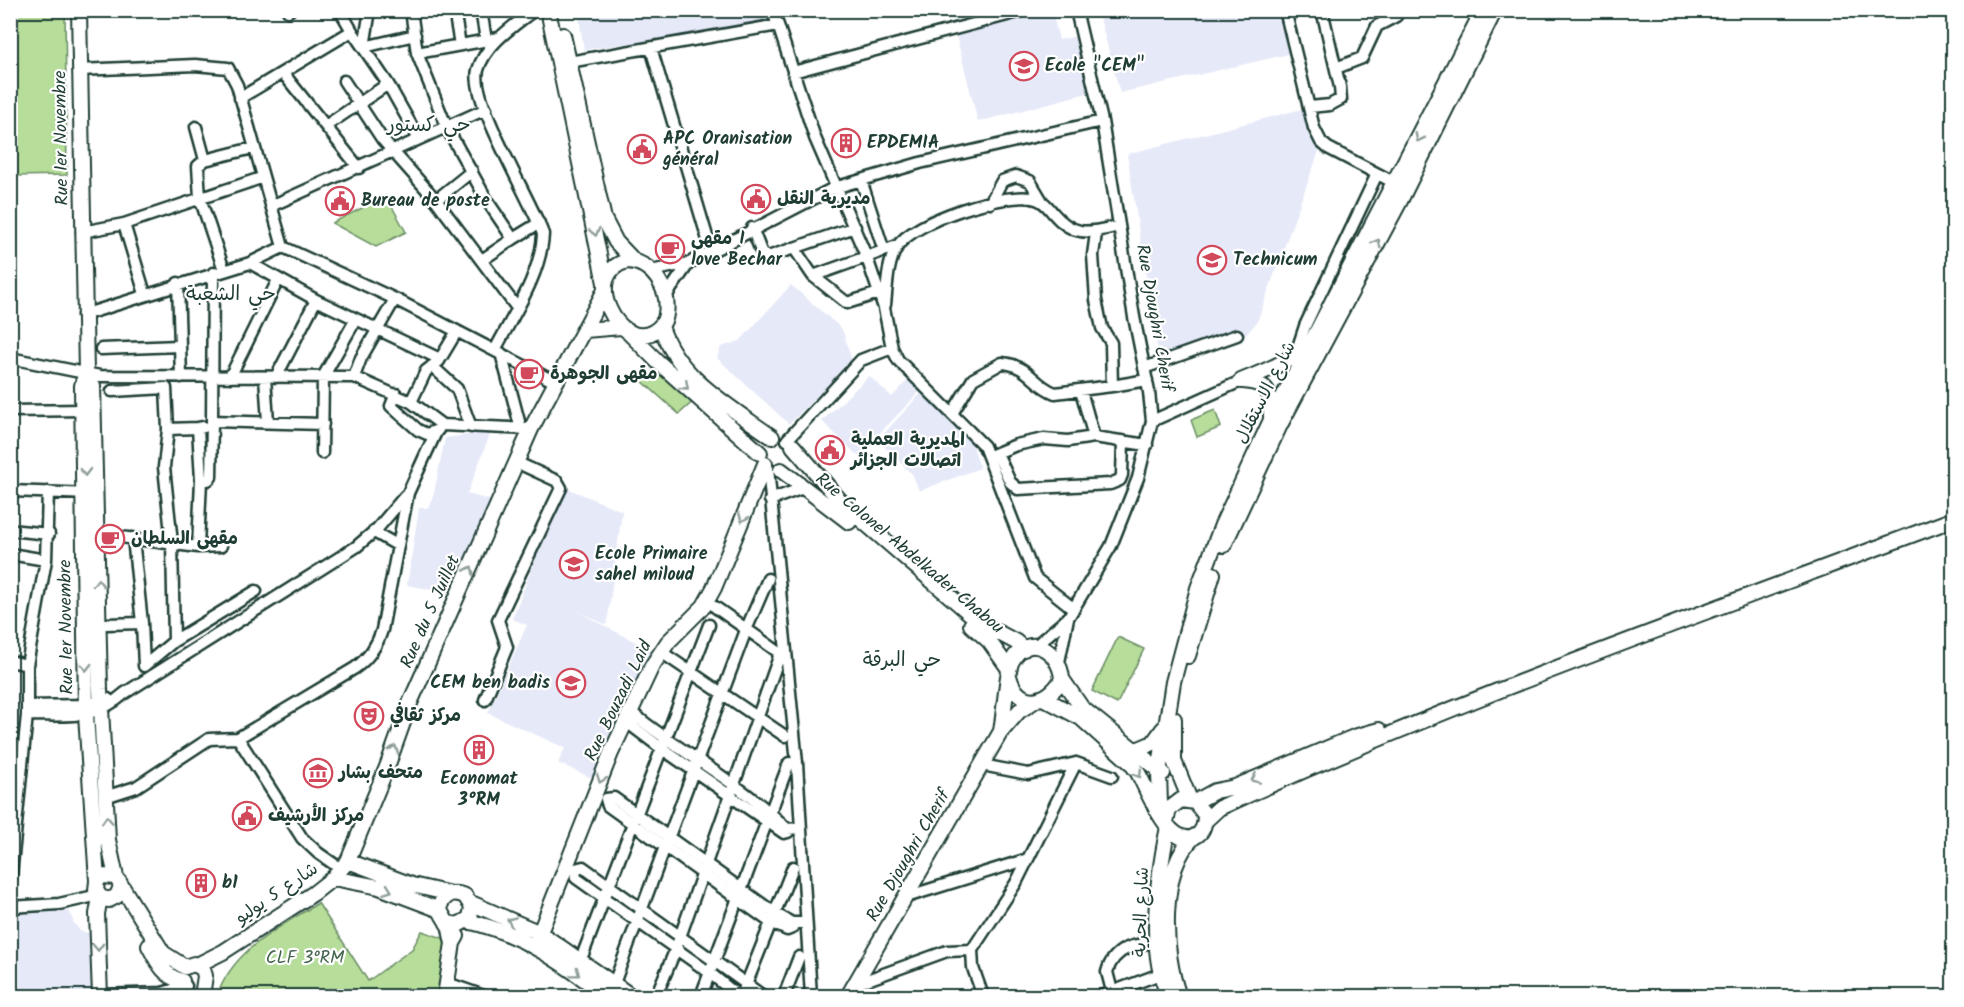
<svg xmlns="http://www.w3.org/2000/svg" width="1964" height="1007" font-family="Kalam,'Playpen Sans Arabic',sans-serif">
	<rect width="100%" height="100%" fill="#fff"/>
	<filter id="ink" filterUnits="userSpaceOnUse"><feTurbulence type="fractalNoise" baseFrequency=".0167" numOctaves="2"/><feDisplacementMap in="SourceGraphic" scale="12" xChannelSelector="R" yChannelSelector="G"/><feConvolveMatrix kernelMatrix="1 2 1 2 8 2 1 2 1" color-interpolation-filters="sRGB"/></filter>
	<g filter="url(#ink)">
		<path fill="#e6e9f8" d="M578 11H765L769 22 584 50Z
			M1045 11H1052L1059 40 1077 36 1091 92 978 122 956 35Z
			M1098 11H1282L1293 53 1120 93Z
			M1306 108 1319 151 1257 322 1247 333 1167 363 1159 360 1127 154Z
			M791 285 842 329 852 361 789 424 717 358 721 347 740 341Z
			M913 375 925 386 858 456 822 421 869 376 892 397Z
			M926 388 971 440 980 468 919 491 913 475 878 440Z
			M491 432 467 494 493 501 451 593 407 585 419 508H428L434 493 445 438Z
			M564 487 622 511 607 625 573 609 656 653 594 779 558 763 565 748 488 713 527 625 512 619Z
			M16 911H69L74 923 80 931 92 934 93 996H11V955Z"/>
		<path fill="#b6dd99" stroke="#6a8d66" stroke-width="1.5" d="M10 11H65L67 175 11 176Z
			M386 196 406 232 376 247 332 223Z
			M661 365 698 397 679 414 641 380Z
			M1215 410 1221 427 1197 437 1191 420Z
			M1118 637 1144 649 1117 704 1092 691Z
			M11 724 23 726 11 844Z
			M318 903 368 981 412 949 422 931 446 939 448 945 440 996H217C233 949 279 928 318 903Z"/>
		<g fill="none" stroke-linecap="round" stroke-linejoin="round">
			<g stroke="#1f3d34" stroke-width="15">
				<path id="minor" d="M340 10 352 31
					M370 10 364 47 415 35
					M411 10 417 53 447 128 488 202 513 239 539 223
					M454 10 460 45
					M481 10 486 40
					M772 10 778 25
					M1285 10 1314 128 1321 142 1328 148 1395 183
					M288 11 290 10
					M651 48 711 250
					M417 53 499 38
					M569 62 778 25 815 138 867 258 884 308 892 348
					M1336 68 1362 58 1377 26 1396 16 1395 10
					M79 70 195 65 228 68 237 85 283 247
					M793 72 1026 10
					M283 73 359 168
					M344 81 382 139 436 200 517 308
					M240 98 352 31 388 84 419 139
					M1310 107 1330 105 1341 99 1340 87 1322 10
					M327 125 388 84
					M196 127 205 160
					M861 180 884 251
					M436 200 472 171
					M990 203 1002 181 1016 176 1030 181 1042 201
					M271 206 486 109
					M124 224 145 294
					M752 228 762 254 768 257 855 227
					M82 232 124 224 261 178
					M1096 233 1093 255 1096 300 1102 328 1111 343 1112 386 1147 380
					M794 248 813 276 897 246
					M482 260 513 239
					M250 263 316 300 440 359
					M224 270 200 198 198 166 205 160 253 148
					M651 271 689 263 834 188 920 163 1102 121
					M813 276 847 303 879 293
					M178 283 181 377
					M666 296 689 263
					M885 305C887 287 887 263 897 247 912 221 1008 190 1036 199 1044 201 1048 207 1053 213 1075 239 1091 232 1119 226
					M83 315 250 263 283 247 395 299 555 382
					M101 349 179 346
					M495 350C513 315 541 275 543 234 531 200 470 100 478 70 485 44 514 26 534 10
					M501 353 521 429
					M1295 356 1305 326 1377 174
					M10 358 100 376 354 377 411 402 442 425 531 429
					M432 366 457 389 471 427
					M1144 368 1237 335
					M230 377 278 280
					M265 377 268 422
					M276 377 316 300
					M354 377 361 358 395 299
					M112 391 166 388 168 429
					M1081 391 1094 437
					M396 394 391 406 418 430 427 434 438 430
					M411 402 426 371 439 361 457 331
					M10 411 84 410
					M953 412 973 379 1002 363C1029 365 1033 385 1055 393L1112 386
					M212 421 213 273
					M1152 421 1241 381
					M787 440 861 360 892 348 898 360 984 446 1035 578 1074 609
					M322 453 323 377 356 319
					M997 453 1010 482 1018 489 1110 484 1120 480 1122 475 1123 441
					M992 455 1016 445 1044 439 1068 441 1094 437 1147 445
					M768 468 797 763 811 996
					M201 480H208L211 477 212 421 323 424
					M10 491 91 494
					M770 500 803 488
					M10 530 49 534
					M374 532 397 545
					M97 534 198 547 221 546
					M133 538 142 623 144 666 174 641 256 591
					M198 547 201 480 198 428 204 427
					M10 554 46 560 27 665V715L10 885
					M46 560 48 492
					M106 624 142 623
					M174 641 172 543 164 467 168 429 198 428
					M1034 647 1068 618 1111 546 1138 478 1152 421 1149 392 1134 317 1102 121 1076 10
					M667 656 785 736
					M10 661 27 665
					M1059 662 1068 618
					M485 700 507 647 498 620 561 488 557 481 518 463
					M27 706 86 705 108 699
					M27 715C66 715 94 721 125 693L356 547 377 529 405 496
					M238 738 302 838 318 853 341 869
					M982 765 1028 774 1076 763 1112 776
					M105 797 136 787 209 739 238 738 355 668C369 658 377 646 382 630L408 493 436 432
					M787 829C745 786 683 754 636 716L632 726 661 748 784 833 788 832 787 829 800 828
					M906 897 1028 859
					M10 907 59 904 99 895
					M792 923V928L787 930 770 922 608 806 606 799 614 798 776 914 792 923H805
					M583 954 709 625
					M616 978 746 630 768 579
					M447 983 484 996
					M856 984 947 951 972 950
					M744 990 793 867
					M1112 991 1107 972C1114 947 1135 944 1158 942
					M100 995 162 993 186 986
					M656 996 675 951 779 657 777 651 715 607
					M701 996 789 763
					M738 996 710 973 576 878 575 869 583 867 763 996
					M784 996 799 957
					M983 996 973 968 972 950 1016 883 1076 763
					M1101 996 1160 974"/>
			</g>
			<g stroke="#1f3d34" stroke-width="18">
				<path id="major" d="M79 10 86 372 82 386 86 715 97 881
					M548 10 605 283
					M563 35 604 219 616 242 634 261
					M627 261C653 262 670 290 666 314 665 322 660 328 653 332 619 352 579 274 627 261Z
					M661 326C676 377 732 408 772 437
					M585 330 621 327
					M629 333 658 362 760 453
					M86 372 93 386 100 689 108 840 116 877
					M1241 381C1265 371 1288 363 1306 345
					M1243 381C1270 383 1271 393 1271 418
					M793 446 843 504 982 624 1016 642 1024 649
					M781 470 849 522
					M1224 545 1280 425 1400 201 1495 10
					M971 625 989 641 1009 669
					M1188 656 1213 574
					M1062 679 1082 708 1163 773
					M1045 699 1081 718 1131 763 1137 771C1147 788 1169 851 1196 836 1203 832 1205 824 1205 815L1195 802 1181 800 1169 809 1166 822
					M1174 719V761L1190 800
					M1001 731C1004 716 1007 669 1012 661 1028 631 1060 650 1062 679 1047 705 1018 709 1009 676
					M1134 751 1153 743 1163 729
					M1195 802 1215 791 1235 787 1354 737 1379 730
					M1166 817 1160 805 1159 772 1173 682 1198 588 1222 525 1271 420 1483 10
					M1205 821 1219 808C1459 699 1708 612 1954 519
					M1168 827C1158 875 1147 952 1169 996
					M348 861 412 885 451 894
					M333 878 379 887 440 910
					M121 886 117 896 109 900 100 897 96 890 97 881 102 876 116 877 163 953 185 967 194 964 203 969 205 976 202 996
					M471 903 540 933 631 996
					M467 921C522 933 563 963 607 996
					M447 923 458 925 470 918 472 907 465 896C458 893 452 892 446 897 434 907 443 915 448 924 451 929 451 938 453 943
					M535 945 611 753 652 666 668 642 704 606 714 588 765 464
					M149 946C157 961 164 977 182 981
					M197 965 223 952 314 893 333 878 348 861 387 767 410 703 531 429 605 290
					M100 996 97 914 100 897
					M445 996 453 943 457 936
					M848 996 1000 733 1019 711 1036 700
					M1179 996C1163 954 1158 869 1195 836"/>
			</g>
			<use href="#minor" stroke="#fff" stroke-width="10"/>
			<use href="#major" stroke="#fff" stroke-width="14"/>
		</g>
		<defs><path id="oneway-chevron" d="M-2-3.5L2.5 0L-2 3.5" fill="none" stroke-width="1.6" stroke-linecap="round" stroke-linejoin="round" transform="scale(1.5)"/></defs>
		<g stroke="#8f9e9a">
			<use href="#oneway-chevron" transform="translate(1419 138) rotate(117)"/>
			<use href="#oneway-chevron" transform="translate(595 232) rotate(78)"/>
			<use href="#oneway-chevron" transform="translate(1377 243) rotate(-62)"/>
			<use href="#oneway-chevron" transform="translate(685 386) rotate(41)"/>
			<use href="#oneway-chevron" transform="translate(85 472) rotate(89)"/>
			<use href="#oneway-chevron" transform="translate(743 518) rotate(111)"/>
			<use href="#oneway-chevron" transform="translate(470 570) rotate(-66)"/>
			<use href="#oneway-chevron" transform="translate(98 583) rotate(-91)"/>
			<use href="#oneway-chevron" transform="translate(86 667) rotate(89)"/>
			<use href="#oneway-chevron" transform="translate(394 749) rotate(-71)"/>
			<use href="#oneway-chevron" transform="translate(1138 774) rotate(58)"/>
			<use href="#oneway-chevron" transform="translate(601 779) rotate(110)"/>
			<use href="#oneway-chevron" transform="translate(1255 779) rotate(157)"/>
			<use href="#oneway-chevron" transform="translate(107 820) rotate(-93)"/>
			<use href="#oneway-chevron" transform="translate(388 890) rotate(20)"/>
			<use href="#oneway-chevron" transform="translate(511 921) rotate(-157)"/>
			<use href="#oneway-chevron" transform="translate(98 947) rotate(88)"/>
			<use href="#oneway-chevron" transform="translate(576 973) rotate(37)"/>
		</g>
	</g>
	<defs>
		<g id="school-ring" transform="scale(1.5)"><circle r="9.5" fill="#fff" stroke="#d1495b" stroke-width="1.5"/><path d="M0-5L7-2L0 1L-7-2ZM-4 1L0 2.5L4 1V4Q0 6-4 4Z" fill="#d1495b"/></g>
		<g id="building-ring" transform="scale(1.5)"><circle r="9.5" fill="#fff" stroke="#d1495b" stroke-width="1.5"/><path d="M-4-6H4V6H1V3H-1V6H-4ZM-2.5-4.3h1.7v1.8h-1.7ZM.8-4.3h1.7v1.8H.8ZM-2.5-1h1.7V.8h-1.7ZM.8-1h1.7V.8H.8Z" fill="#d1495b"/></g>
		<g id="civic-ring" transform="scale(1.5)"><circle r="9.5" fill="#fff" stroke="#d1495b" stroke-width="1.5"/><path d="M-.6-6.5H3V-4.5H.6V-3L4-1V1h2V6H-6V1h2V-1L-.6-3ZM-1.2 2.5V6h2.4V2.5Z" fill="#d1495b"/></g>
		<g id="cafe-ring" transform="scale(1.5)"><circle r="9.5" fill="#fff" stroke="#d1495b" stroke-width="1.5"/><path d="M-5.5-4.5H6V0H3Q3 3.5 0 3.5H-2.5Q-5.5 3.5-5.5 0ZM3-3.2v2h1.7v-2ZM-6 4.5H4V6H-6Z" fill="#d1495b"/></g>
		<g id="theatre-ring" transform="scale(1.5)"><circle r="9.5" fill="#fff" stroke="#d1495b" stroke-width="1.5"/><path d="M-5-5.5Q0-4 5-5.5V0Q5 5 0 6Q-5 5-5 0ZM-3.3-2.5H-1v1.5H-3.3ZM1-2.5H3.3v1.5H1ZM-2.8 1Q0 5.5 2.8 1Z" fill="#d1495b"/></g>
		<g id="museum-ring" transform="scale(1.5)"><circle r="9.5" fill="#fff" stroke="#d1495b" stroke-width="1.5"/><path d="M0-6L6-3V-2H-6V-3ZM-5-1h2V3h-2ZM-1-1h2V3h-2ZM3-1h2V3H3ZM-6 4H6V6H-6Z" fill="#d1495b"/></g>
	</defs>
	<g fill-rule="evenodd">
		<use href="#school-ring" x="1024" y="66"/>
		<use href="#building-ring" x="846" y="143"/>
		<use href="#civic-ring" x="642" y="149"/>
		<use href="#civic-ring" x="756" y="199"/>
		<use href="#civic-ring" x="340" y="201"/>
		<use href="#cafe-ring" x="670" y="249"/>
		<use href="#school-ring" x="1212" y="260"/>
		<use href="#cafe-ring" x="529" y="374"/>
		<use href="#civic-ring" x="830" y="450"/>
		<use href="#cafe-ring" x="110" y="539"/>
		<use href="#school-ring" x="574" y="564"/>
		<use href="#school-ring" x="571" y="683"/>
		<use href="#theatre-ring" x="369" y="716"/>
		<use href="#building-ring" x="479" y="750"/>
		<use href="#museum-ring" x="318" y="773"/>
		<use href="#civic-ring" x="247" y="816"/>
		<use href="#building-ring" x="201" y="883"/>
	</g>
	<g text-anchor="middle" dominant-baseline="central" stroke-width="4.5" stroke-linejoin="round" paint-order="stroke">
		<g font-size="18" font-weight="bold" fill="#1f3d34" stroke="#fff" text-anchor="start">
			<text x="1045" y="66">Ecole "CEM"</text>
			<text x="663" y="139">APC Oranisation<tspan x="663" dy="21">général</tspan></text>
			<text x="867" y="143">EPDEMIA</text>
			<text x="777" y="199">مديرية النقل</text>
			<text x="361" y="201">Bureau de poste</text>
			<text x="691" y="239">مقهى I<tspan x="691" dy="21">love Bechar</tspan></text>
			<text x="1233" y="260">Technicum</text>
			<text x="550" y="374">مقهى الجوهرة</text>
			<text x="851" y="440">المديرية العملية<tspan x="851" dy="21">اتصالات الجزائر</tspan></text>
			<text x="131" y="539">مقهى السلطان</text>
			<text x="595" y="554">Ecole Primaire<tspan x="595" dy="21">sahel miloud</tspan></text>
			<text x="550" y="683" text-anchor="end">CEM ben badis</text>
			<text x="390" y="716">مركز ثقافي</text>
			<text x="339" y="773">متحف بشار</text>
			<text x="479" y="779" text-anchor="middle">Economat<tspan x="479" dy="21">3°RM</tspan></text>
			<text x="268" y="816">مركز الأرشيف</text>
			<text x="222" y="883">b1</text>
		</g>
		<g font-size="18" fill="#1f3d34" stroke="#fff">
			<text transform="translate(62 138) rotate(-91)">Rue 1er Novembre</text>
			<text transform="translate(1154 318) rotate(80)">Rue Djoughri Cherif</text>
			<text transform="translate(1266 393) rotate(-63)">شارع الاستقلال</text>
			<text transform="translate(909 554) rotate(40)">Rue Colonel Abdelkader Chabou</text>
			<text transform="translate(431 612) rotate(-66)">Rue du 5 Juillet</text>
			<text transform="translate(67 627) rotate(-91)">Rue 1er Novembre</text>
			<text transform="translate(619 701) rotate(-64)">Rue Bouzadi Laid</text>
			<text transform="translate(909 856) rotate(-60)">Rue Djoughri Cherif</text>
			<text transform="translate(277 894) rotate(-34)">شارع 5 يوليو</text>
			<text transform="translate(1142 912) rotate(-88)">شارع الحرية</text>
		</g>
		<g font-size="18" fill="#45654d" stroke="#fff">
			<text x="305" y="958">CLF 3°RM</text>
		</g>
		<g font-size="20" fill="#1f3d34" stroke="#fff">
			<text x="429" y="126">حي كستور</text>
			<text x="231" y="295">حي الشعبة</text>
			<text x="902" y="661">حي البرقة</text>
		</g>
	</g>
	<rect width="1964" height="1007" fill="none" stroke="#fff" stroke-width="36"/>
	<rect x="18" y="18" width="1928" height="971" fill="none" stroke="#1f3d34" stroke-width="2" filter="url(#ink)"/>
</svg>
